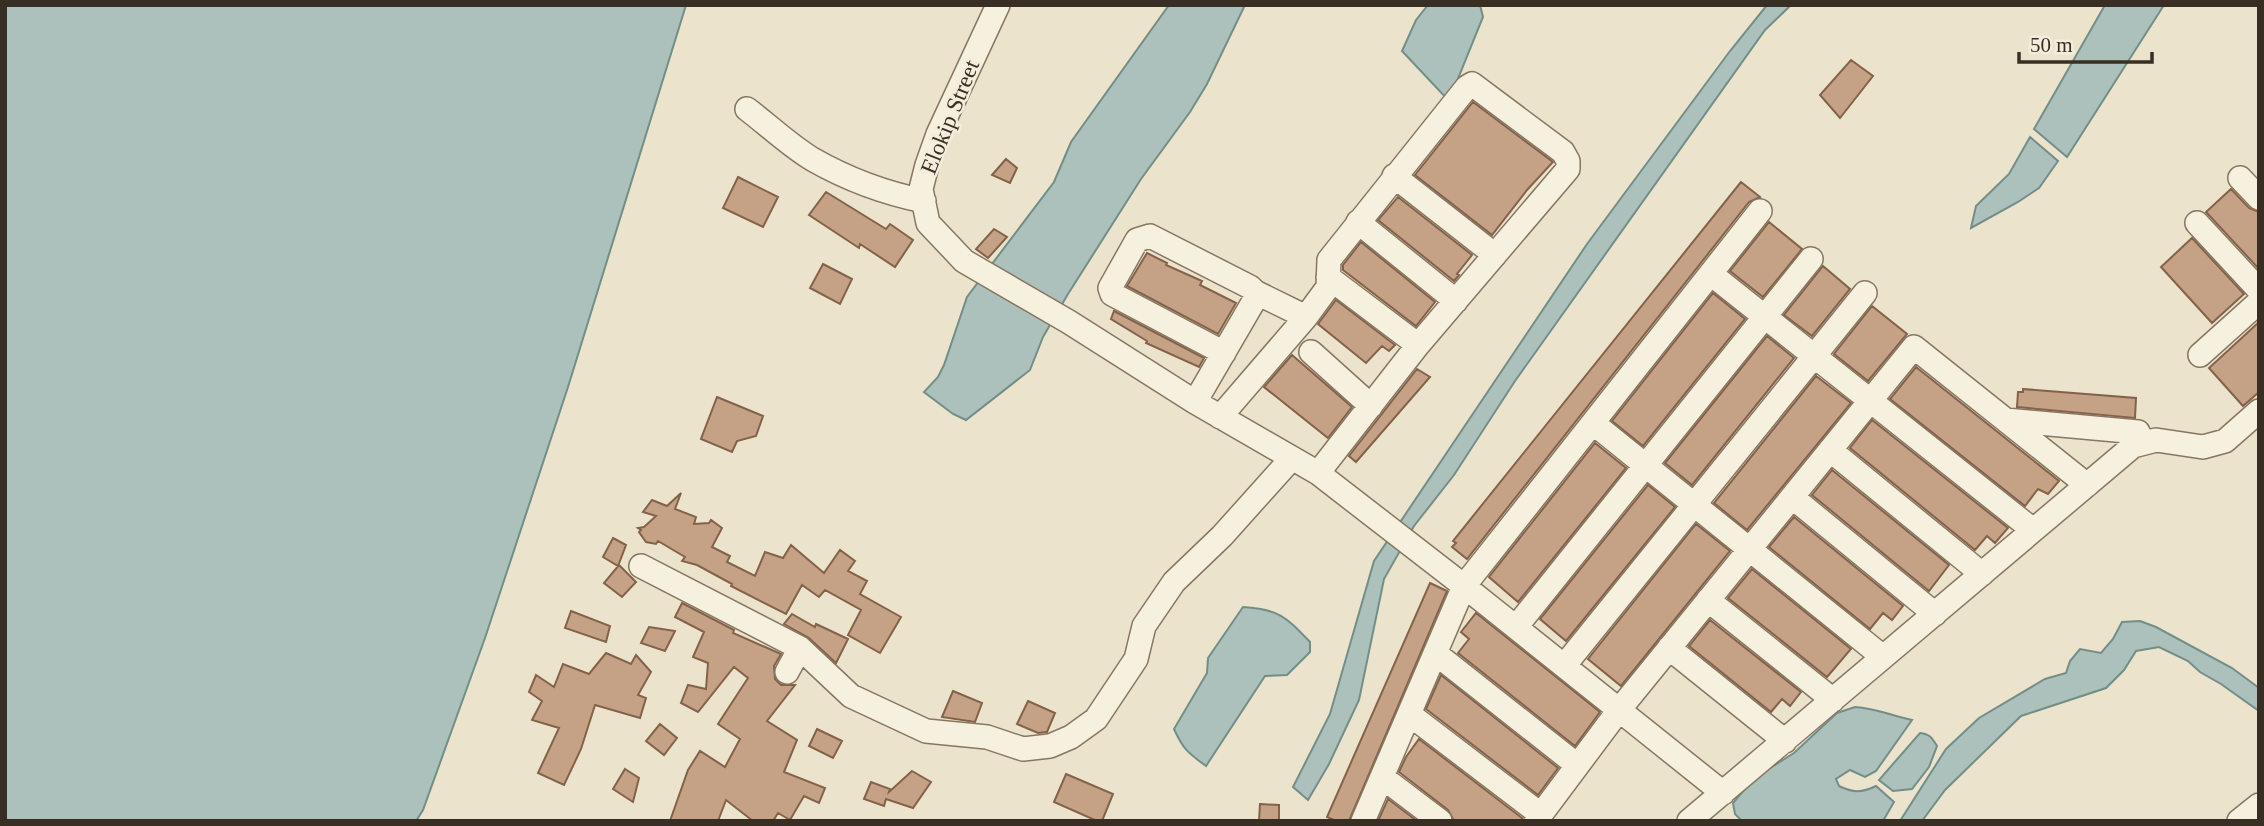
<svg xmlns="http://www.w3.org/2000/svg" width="2264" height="826" font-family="Georgia,serif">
	<rect width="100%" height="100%" fill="#ebe3cc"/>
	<path fill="#acc1bb" stroke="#738e88" stroke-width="2" d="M5 5H686L568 387 485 638 423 810 416 821H5Z
		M1169 5H1245L1207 84 1190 112 1141 179 1068 294 1043 337 1030 370 966 420 953 414 924 392 938 377 944 365 967 297 1054 182 1071 142Z
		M1428 5H1480L1483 17 1449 101 1402 51 1416 20Z
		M1767 5H1791L1765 30 1515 381 1454 475 1414 526 1384 579 1359 700 1329 764 1308 800 1293 787 1330 714 1374 561 1587 244 1730 51Z
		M2105 5H2164L2067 157 2034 129Z
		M2030 137 2058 161 2039 188 2018 202 1971 228 1976 206 2009 174Z
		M1243 607C1279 609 1286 617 1310 642V652L1287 675 1265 676 1206 766C1188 753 1183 749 1174 729L1207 673 1208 658Z
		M2140 621 2156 627 2232 668 2259 688V711L2221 684 2200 672 2188 661 2159 647 2136 651 2124 670 2106 688 2021 716 1945 790 1922 821H1900L1946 749 1979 718 2045 679 2066 673 2070 661 2080 649 2101 653 2113 639 2122 622Z
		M1855 707C1876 708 1892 716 1912 720L1876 771 1865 777 1850 770 1836 779 1839 786C1853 793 1862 793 1876 786L1894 802 1883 821H1742L1735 814 1733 803 1754 778 1794 753 1837 713Z
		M1920 733C1930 734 1932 738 1937 746L1929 767 1912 789 1893 791 1879 780Z"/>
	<path fill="#c5a286" stroke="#84624a" stroke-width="2" d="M1851 60 1873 76 1840 118 1820 95Z
		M1473 102 1553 162 1527 190 1492 235 1415 175Z
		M1006 159 1017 168 1010 183 992 175Z
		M738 177 778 197 763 227 723 208Z
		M1741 182 1760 197 1749 202 1467 559 1452 547 1456 543 1453 541Z
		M2231 189 2249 208 2259 212V269L2206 212Z
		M826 192 886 229 890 224 913 240 895 267 860 244 859 248 809 215Z
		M1398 197 1472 255 1457 274 1459 275 1454 281 1378 220Z
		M1769 222 1802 249 1763 297 1730 271Z
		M994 229 1007 237 988 258 976 249Z
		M2192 238 2244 294 2212 323 2161 267Z
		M1361 242 1435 302 1416 326 1343 270V265Z
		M1147 253 1167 263 1166 265 1202 281 1200 285 1236 303 1218 334 1127 286Z
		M823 264 852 279 840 304 810 288Z
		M1823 266 1850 289 1812 336 1784 315Z
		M1713 293 1745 319 1643 446 1612 421Z
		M1336 300 1395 345 1389 351 1382 346 1366 363 1318 324Z
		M1872 306 1907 334 1868 381 1834 354Z
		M1114 311 1204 358 1199 367 1146 343 1147 341 1111 319Z
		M2259 322V392L2243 406 2209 368Z
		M1767 336 1794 358 1692 485 1665 463Z
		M1292 355 1352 407 1328 438 1264 387Z
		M1916 367 2059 481 2048 494 2038 489 2025 506 1890 399Z
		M1417 369 1430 377 1356 462 1349 456Z
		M1816 376 1851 403 1747 530 1714 503Z
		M2023 389 2136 398 2135 418 2017 407 2018 392H2023Z
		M717 397 763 416 756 436 737 441 732 452 701 439Z
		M1872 420 2008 528 1995 543 1987 536 1975 550 1850 448Z
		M1595 443 1626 468 1518 602 1489 577Z
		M1832 470 1949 565 1929 591 1812 495Z
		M1648 485 1675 507 1566 641 1540 619Z
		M681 493 675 509 696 517 694 524 709 523 711 520 722 528 712 547 730 556 727 562 755 576 765 552 783 558 791 545 824 573 840 550 855 561 848 571 867 581 860 594 901 617 880 653 848 635 861 610 825 590 819 597 802 585 786 614 731 586 732 584 697 565 682 561 685 557 658 541 656 544 646 542 639 532 641 530 638 528 644 527 656 516 643 512 652 500 667 506Z
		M1794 517 1903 606 1892 620 1883 613 1870 629 1769 547Z
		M1696 524 1730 551 1621 686 1588 659Z
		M613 538 626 545 618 566 603 557Z
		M619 565 636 582 622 597 604 583Z
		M1752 569 1851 649 1827 677 1728 598Z
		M1430 583 1447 591 1349 821H1336L1327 817Z
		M682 603 734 630 733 633 781 654 774 666 775 679 781 685H795L767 721 797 740 784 772 825 788 819 803 804 796 790 820 778 813 773 821H753L726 800 718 821H670L688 770 700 751 725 767 740 739 718 724 748 678 734 667 698 712 681 703 688 685 706 689 708 663 693 657 704 632 675 617Z
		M571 611 610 626 606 642 565 628Z
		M1476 613 1600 712 1575 746 1458 653 1469 639 1461 632Z
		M792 614 815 627 816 624 848 639 836 663 809 638 784 624Z
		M1710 620 1801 692 1790 706 1782 699 1771 712 1689 646Z
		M649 627 675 631 665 651 641 643Z
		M606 653 631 664 636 655 651 672 638 695 646 698 640 718 595 705 581 749 564 785 538 773 559 728 532 720 542 701 529 692 536 675 554 687 563 664 589 674Z
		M1441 675 1558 768 1538 795 1426 709Z
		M953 691 982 703 975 722 942 717Z
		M1028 701 1055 713 1047 732 1038 733 1017 724Z
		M660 724 677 738 664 755 646 741Z
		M817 729 842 741 833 758 809 746Z
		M1419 739 1522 818 1521 821H1454L1448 810 1399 772 1406 757Z
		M625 769 639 778 633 802 613 789Z
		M912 771 931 782 913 808 886 799 884 806 864 799 871 782 890 789 889 792Z
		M1066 774 1113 794 1102 821H1097L1054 802Z
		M1388 799 1417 821H1378Z
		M1260 804 1279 805V821H1259Z"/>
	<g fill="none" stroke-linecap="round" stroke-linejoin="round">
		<g stroke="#877661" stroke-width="26">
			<path id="minor" d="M998 5 938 134 927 165 921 189 928 223 964 261 1069 322 1195 402 1318 473 1464 586 1723 793
				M747 109C768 125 789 145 812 159 847 179 884 193 924 201
				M1394 176 1495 255
				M2240 178 2259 198
				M1358 222 1456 301
				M2197 223 2259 290
				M1711 274 2033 530
				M1328 277 1418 345
				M1255 292 1306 317 1328 287 1329 260 1467 87 1472 84 1563 152 1568 161V169L1418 345 1318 473
				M1311 352 1371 406
				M2200 355 2259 302
				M1195 402 1255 299V292L1250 287 1150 236 1137 240 1110 288 1112 294 1224 353
				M1220 417 1306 317
				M2006 420 2138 432 2143 443
				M1593 423 1883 657
				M1830 450 1982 574
				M1792 497 1935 614
				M641 566 800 648 851 696 926 731 987 737 1023 749 1050 746 1071 737 1096 719 1136 659 1144 626 1174 582 1222 536 1292 458
				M1708 600 1833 700
				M1516 627 1811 259
				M1669 648 1785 741
				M1435 653 1577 765
				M1564 666 1865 293
				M787 672 800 648
				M1409 714 1540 814
				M1382 777 1440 821
				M1363 821 1464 586 1760 211
				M1536 821 1619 710 1914 347 2087 485
				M1689 821 2133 446 2156 440 2203 447 2225 441 2259 411
				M2239 821 2259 805"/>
		</g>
		<use href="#minor" stroke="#f6f0df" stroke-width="23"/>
	</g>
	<g text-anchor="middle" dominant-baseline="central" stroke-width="5" stroke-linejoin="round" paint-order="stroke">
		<g font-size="23" fill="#392e23" stroke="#f3eddb">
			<text transform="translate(950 117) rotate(-68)">Elokip Street</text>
		</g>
	</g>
	<rect width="2264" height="826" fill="none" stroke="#392e23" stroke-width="14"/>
	<path d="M2019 52v10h133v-10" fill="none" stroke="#392e23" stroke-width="3.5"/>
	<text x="2030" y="52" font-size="21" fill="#392e23" stroke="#f3eddb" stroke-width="5" paint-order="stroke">50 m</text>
</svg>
